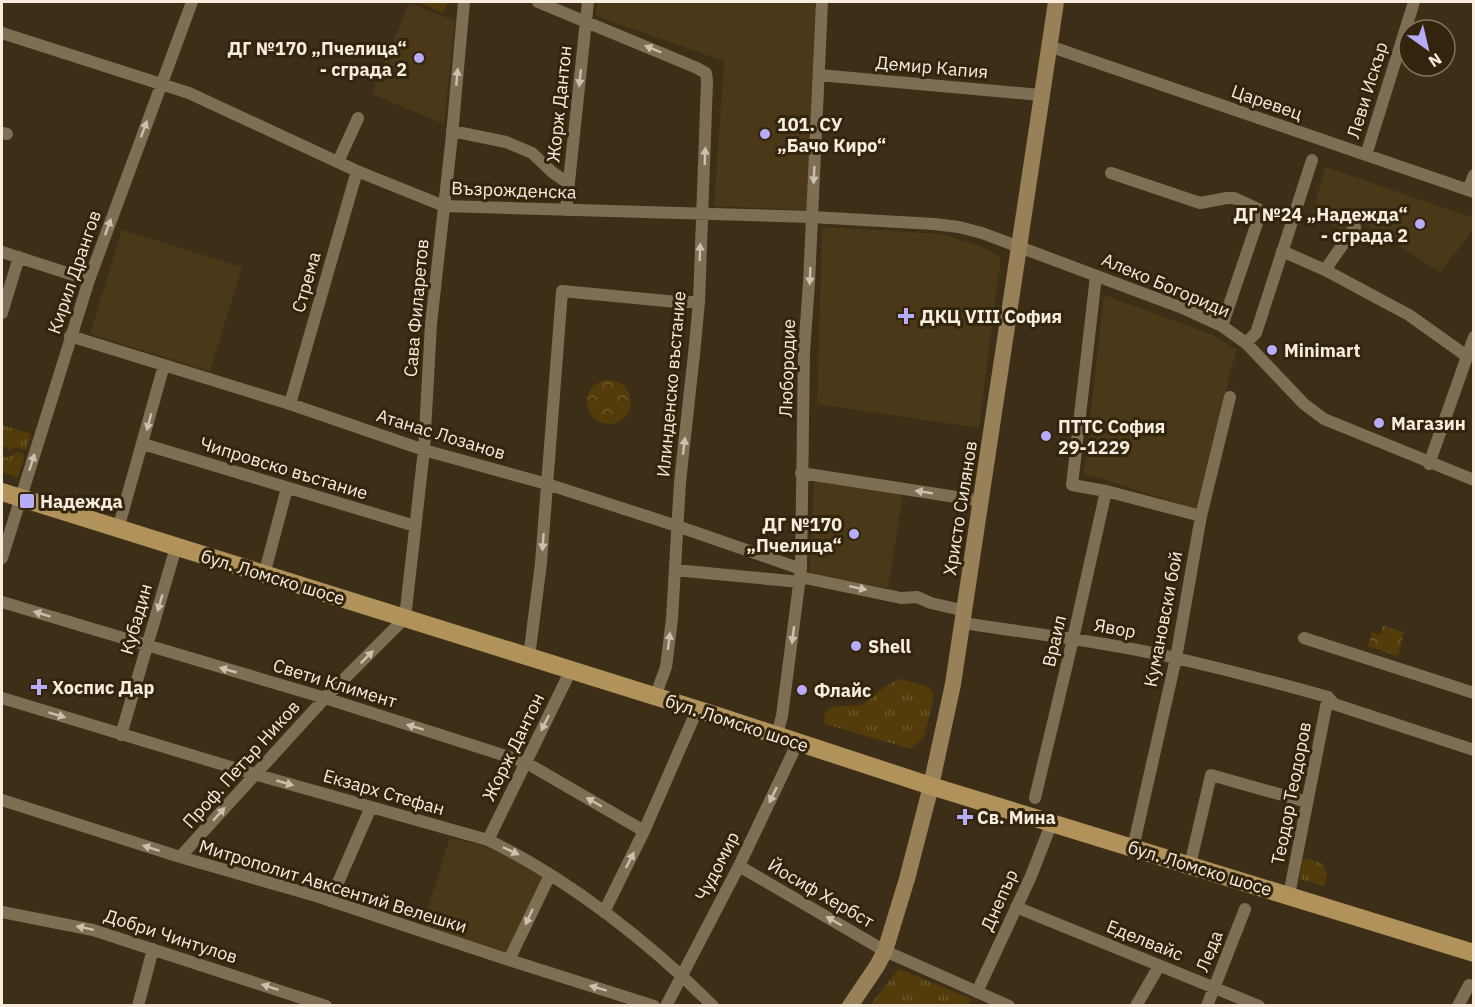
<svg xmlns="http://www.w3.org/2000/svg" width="1475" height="1007" font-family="'IBM Plex Sans',sans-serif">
	<defs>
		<pattern id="grass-tufts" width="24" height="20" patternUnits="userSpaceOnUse" patternTransform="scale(1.5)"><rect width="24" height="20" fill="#543b0a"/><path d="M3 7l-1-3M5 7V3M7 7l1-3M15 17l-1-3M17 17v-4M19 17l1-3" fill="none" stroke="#6d582d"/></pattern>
		<pattern id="forest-crowns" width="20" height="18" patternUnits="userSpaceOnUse" patternTransform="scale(1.5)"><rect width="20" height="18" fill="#543b0a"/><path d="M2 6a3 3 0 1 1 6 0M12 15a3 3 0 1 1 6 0" fill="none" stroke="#6d582d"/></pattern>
	</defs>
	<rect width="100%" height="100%" fill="#3d2f17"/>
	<path fill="#4a3819" d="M597 2H817L808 210 714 206 724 61 596 16Z
		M409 3 455 21 444 124 372 94Z
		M1326 167 1473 218V230L1440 272 1356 218 1344 232 1312 212Z
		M822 227 941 234 983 247 1001 257 979 428 817 404Z
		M122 230 242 267 210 371 90 334Z
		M1104 295 1213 335 1236 350 1197 510 1084 473Z
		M814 481 903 494 888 588 809 574Z
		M450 838 477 844 503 854 543 877 505 955 422 926Z"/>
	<path fill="url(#grass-tufts)" d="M2 425 31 434 26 450 14 447 7 452 9 448 2 446Z
		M17 452 22 453 24 457 18 477 2 472V457H8Z
		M900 679 929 687 934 695 924 737 911 749 825 724 824 715 830 707 862 705 886 686Z
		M1306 858 1323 864 1327 874 1324 886 1300 879 1303 860Z
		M899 969 972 999 967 1005H870Z"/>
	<path fill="url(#forest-crowns)" d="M587 402a22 22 0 1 1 44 0a22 22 0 1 1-44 0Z
		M1383 626 1404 632 1398 656 1368 646 1372 632 1380 635Z"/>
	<path fill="#543b0a" d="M418 2H448L443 13Z"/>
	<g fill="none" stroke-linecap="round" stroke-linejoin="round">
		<path stroke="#7e6e54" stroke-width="12" d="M538 2 697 68 706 73 707 81 699 302 694 354 680 482 672 619 666 667 655 697
			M2 33 189 93 357 171 444 206 812 217 934 224 959 227 982 233 1185 309 1222 326 1246 343 1304 404 1324 419 1474 480
			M1049 46 1474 192
			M819 75 1041 95
			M452 131 506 142 532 153 552 172 568 183
			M2 133 7 134
			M1366 155 1414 2
			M338 162 358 118
			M1111 173 1200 203 1227 198H1234L1258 209V220L1222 326
			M1468 190 1474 175
			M566 210 588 2
			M1282 251 1325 270 1409 315 1468 357
			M2 252 89 280
			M1325 270 1355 227
			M1096 276 1072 485 1106 491 1201 516
			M2 313 19 257
			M70 336 290 404 424 450 547 484 677 526 801 569
			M1246 343 1256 333 1312 160
			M290 404 357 171
			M143 444 415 526
			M1429 464 1474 337
			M801 473 982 501
			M118 529 164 365
			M2 558 89 280 192 2
			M675 570 800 582
			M264 575 287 488
			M800 577 901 598 917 597 931 603 965 611
			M2 602 325 698 525 762 644 831
			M963 623C1034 634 1106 642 1176 658 1227 670 1278 683 1328 697
			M1304 638 1474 693
			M529 657 541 563 562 291 677 302H699
			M1328 697 1334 704 1474 750
			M2 698 254 774 488 840C569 879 650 943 713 1006
			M121 735 176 547
			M777 735 782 716 801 569 804 352 809 283 822 2
			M1035 798 1073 639 1106 491
			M2 800 180 857 316 896 509 960 654 1006
			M488 840 571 670
			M1133 848 1176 658 1201 516 1230 397
			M180 857 325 698 405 618 424 450 431 324 452 135 464 2
			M1190 865 1211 775 1307 802
			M739 866 885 951 1009 1006
			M1289 895 1328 697
			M330 901 371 807
			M1016 907 1259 1006
			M2 912 93 930 326 1006
			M604 912 644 831 697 710
			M509 960 550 875
			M977 992 1031 876 1052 822
			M138 1006 153 949
			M666 1006 739 866 798 742
			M1136 1006 1159 966
			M1207 1006 1245 909
			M1458 1006 1469 985"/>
		<path stroke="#988058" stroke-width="16" d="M850 1006 877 966 885 951 907 879 931 786 953 684 1056 2"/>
		<path stroke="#b2925b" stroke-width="18" d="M2 492 718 716 931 786 1474 953"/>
	</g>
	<defs><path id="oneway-solid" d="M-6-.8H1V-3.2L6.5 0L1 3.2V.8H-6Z" transform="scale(1.5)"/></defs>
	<g fill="#ccc1ae">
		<use href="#oneway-solid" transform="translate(653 49) rotate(-157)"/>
		<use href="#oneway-solid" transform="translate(457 77) rotate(-85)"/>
		<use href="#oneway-solid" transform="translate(580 78) rotate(96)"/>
		<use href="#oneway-solid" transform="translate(144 129) rotate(-70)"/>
		<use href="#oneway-solid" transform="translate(705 156) rotate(-88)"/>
		<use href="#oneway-solid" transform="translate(814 175) rotate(93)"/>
		<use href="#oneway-solid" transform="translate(108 227) rotate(-70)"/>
		<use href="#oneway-solid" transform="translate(700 252) rotate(-88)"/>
		<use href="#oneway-solid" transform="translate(810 276) rotate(92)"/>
		<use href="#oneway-solid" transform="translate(149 422) rotate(105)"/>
		<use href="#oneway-solid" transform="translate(684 446) rotate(-83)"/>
		<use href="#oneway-solid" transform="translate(32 462) rotate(-72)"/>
		<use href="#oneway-solid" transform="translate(924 492) rotate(-171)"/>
		<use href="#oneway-solid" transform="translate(543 542) rotate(94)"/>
		<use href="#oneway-solid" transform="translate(858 588) rotate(12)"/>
		<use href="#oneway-solid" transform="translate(160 603) rotate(106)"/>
		<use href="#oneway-solid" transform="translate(42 614) rotate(-163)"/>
		<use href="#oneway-solid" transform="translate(793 635) rotate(97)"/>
		<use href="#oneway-solid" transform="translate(669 641) rotate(-83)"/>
		<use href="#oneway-solid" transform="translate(367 657) rotate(-45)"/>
		<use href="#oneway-solid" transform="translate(228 670) rotate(-164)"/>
		<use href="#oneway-solid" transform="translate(57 715) rotate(17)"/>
		<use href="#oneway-solid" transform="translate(545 723) rotate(117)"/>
		<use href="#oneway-solid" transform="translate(415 727) rotate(-163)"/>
		<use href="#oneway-solid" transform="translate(285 783) rotate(16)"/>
		<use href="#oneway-solid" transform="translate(773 795) rotate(116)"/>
		<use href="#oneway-solid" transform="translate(594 802) rotate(-150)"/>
		<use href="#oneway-solid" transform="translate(219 814) rotate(-48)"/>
		<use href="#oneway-solid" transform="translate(151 848) rotate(-162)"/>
		<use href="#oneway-solid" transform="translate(511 851) rotate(25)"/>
		<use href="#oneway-solid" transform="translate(630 860) rotate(-63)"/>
		<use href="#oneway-solid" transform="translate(529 917) rotate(115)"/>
		<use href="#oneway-solid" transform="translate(834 921) rotate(-150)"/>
		<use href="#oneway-solid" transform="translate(85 928) rotate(-168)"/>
		<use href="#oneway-solid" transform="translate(270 987) rotate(-162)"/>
		<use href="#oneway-solid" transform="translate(598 988) rotate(-163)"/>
	</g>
	<g fill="#b6acf8" stroke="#33250d" stroke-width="2">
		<circle cx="419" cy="58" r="6"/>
		<circle cx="765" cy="134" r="6"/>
		<circle cx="1420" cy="224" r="6"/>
		<path d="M903 307h6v6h6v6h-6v6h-6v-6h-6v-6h6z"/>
		<circle cx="1272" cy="350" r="6"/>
		<circle cx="1379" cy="423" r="6"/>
		<circle cx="1046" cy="436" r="6"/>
		<rect x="19" y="493" width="16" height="16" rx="3"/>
		<circle cx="854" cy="534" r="6"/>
		<circle cx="856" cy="646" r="6"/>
		<path d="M36 678h6v6h6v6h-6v6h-6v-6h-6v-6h6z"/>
		<circle cx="802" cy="690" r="6"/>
		<path d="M962 808h6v6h6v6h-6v6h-6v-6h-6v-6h6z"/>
	</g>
	<g text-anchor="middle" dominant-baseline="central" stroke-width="6" stroke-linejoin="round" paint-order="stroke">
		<g font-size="18" font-weight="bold" fill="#f6eddf" stroke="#33250d" text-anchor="start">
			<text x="407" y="48" text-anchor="end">ДГ №170 „Пчелица“<tspan x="407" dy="21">- сграда 2</tspan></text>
			<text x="777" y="124">101. СУ<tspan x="777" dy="21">„Бачо Киро“</tspan></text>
			<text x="1408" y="214" text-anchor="end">ДГ №24 „Надежда“<tspan x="1408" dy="21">- сграда 2</tspan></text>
			<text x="920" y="316">ДКЦ VIII София</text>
			<text x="1284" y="350">Minimart</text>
			<text x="1391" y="423">Магазин</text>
			<text x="1058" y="426">ПТТС София<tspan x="1058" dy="21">29-1229</tspan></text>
			<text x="40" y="501">Надежда</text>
			<text x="842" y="524" text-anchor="end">ДГ №170<tspan x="842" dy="21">„Пчелица“</tspan></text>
			<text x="868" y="646">Shell</text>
			<text x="52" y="687">Хоспис Дар</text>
			<text x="814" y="690">Флайс</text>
			<text x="977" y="817">Св. Мина</text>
		</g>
		<g font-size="18" fill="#f6eddf" stroke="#33250d">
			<text transform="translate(932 67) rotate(5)">Демир Капия</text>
			<text transform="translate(1367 90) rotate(-73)">Леви Искър</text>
			<text transform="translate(1267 102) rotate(19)">Царевец</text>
			<text transform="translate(559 104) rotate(-84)">Жорж Дантон</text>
			<text transform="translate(514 190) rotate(2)">Възрожденска</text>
			<text transform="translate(74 272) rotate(-71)">Кирил Дрангов</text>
			<text transform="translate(306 282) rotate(-74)">Стрема</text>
			<text transform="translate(1166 285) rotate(23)">Алеко Богориди</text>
			<text transform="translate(416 308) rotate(-85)">Сава Филаретов</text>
			<text transform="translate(787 368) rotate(-88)">Любородие</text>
			<text transform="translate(671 384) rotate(-85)">Илинденско въстание</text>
			<text transform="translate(441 434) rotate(17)">Атанас Лозанов</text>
			<text transform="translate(284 468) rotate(17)">Чипровско въстание</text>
			<text transform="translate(960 508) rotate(-81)">Христо Силянов</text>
			<text transform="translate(273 577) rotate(17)">бул. Ломско шосе</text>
			<text transform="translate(136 619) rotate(-74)">Кубадин</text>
			<text transform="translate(1163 619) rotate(-79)">Кумановски бой</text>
			<text transform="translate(1115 628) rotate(10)">Явор</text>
			<text transform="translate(1054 641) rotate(-77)">Враил</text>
			<text transform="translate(335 683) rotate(17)">Свети Климент</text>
			<text transform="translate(737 723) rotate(18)">бул. Ломско шосе</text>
			<text transform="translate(513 747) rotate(-64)">Жорж Дантон</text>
			<text transform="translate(241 764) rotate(-48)">Проф. Петър Ников</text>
			<text transform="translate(384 792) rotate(16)">Екзарх Стефан</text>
			<text transform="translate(1291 793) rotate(-79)">Теодор Теодоров</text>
			<text transform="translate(717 866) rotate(-63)">Чудомир</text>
			<text transform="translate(1200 868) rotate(17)">бул. Ломско шосе</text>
			<text transform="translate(333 886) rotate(17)">Митрополит Авксентий Велешки</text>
			<text transform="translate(821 893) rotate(30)">Йосиф Хербст</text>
			<text transform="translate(999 900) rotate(-66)">Днепър</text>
			<text transform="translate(171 936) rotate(18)">Добри Чинтулов</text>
			<text transform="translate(1145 940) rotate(22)">Еделвайс</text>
			<text transform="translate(1209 951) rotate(-68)">Леда</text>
		</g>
	</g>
	<rect width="1475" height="1007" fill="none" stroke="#f6eddf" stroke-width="6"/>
	<g transform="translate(1427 48) rotate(146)"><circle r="28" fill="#33250d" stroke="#817561" stroke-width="1.5"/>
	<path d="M0-4.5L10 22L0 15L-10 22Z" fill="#b6acf8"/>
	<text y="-9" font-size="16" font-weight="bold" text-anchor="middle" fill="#f6eddf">N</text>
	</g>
</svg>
